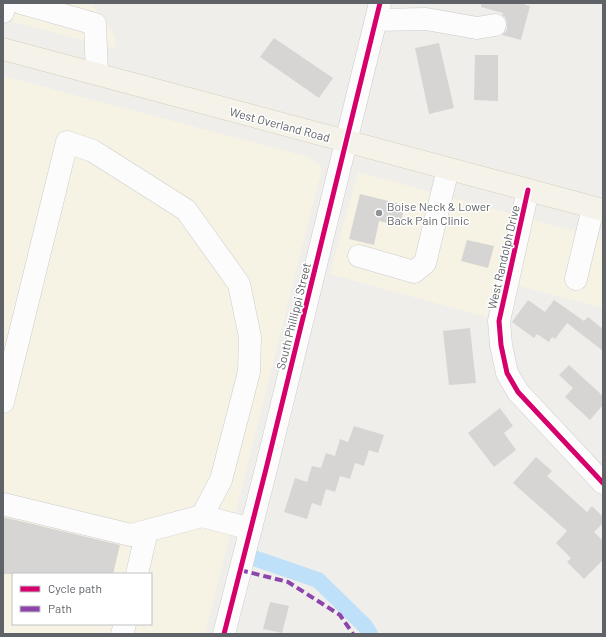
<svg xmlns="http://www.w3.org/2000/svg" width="606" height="637" font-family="Barlow,sans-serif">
	<rect width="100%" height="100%" fill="#efeeea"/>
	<path fill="#f7f3e4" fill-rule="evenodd" d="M3 3H91L116 37 115 49 3 19Z
		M3 76 309 157 322 168 205 634H3ZM13 574H151V624H13Z
		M358 172 603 239V308L498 280 487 317 330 274Z"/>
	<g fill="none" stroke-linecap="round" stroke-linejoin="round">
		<path stroke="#bfe0f9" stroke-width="16" d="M254 558 318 580 365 626 370 634"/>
	</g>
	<path fill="#d6d5d3" d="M481 3H526L525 5 530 6 521 40 502 35 507 30V23L505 17 502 15 503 13 481 7Z
		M274 38 333 78 319 98 260 57Z
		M439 43 454 108 429 114 415 48Z
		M475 55H498V101L474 100Z
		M360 194 405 205 400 226 379 221 374 245 349 239Z
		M467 240 494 246 488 268 461 261Z
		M528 300 545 312 554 300 584 321 588 317 603 329V351L567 323 555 339 552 337 549 342 537 334 534 338 512 322Z
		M470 328 476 383 449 385 443 331Z
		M569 365 603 396V405L590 420 565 397 573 388 559 375Z
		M500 408 513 426 504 433 516 450 494 467 468 433Z
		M354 426 384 435 378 453 369 450 364 466 355 463 350 479 340 476 335 492 326 489 321 506 312 503 307 519 284 512 295 478 307 482 312 466 321 468 326 453 335 456 340 439 348 442Z
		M536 457 552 471 547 476 587 512 592 506 603 517V523L594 532 603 541V560L584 579 567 562 571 558 556 543 567 531 513 483Z
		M3 517 120 545 113 574H3Z
		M270 602 289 606 282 633 263 629Z"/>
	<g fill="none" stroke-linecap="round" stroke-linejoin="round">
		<g stroke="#cbcccc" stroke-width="23">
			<path id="minor" d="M21 3 95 24 97 74
				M3 12 6 3
				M376 20 426 19 477 28 495 25
				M528 190 499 321 501 345 507 373 518 392 603 483
				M359 256 414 272 425 263 448 169
				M576 279 593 208
				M3 402 67 142 93 151 186 210 239 284 250 337 249 372 221 480 202 516
				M3 504 131 535 202 516 251 529
				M137 574 147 531
				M122 634 125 624
				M224 634 266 469 380 3"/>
		</g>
		<g stroke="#d7ceb8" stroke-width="23">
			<path id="major" d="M3 49 603 210"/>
		</g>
		<use href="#minor" stroke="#fdfcfc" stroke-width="22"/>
		<use href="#major" stroke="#f4f2e9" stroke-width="22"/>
		<path stroke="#8e44ad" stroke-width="4" stroke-dasharray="8 4" stroke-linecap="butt" d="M240 570 288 582 340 615 353 634"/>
		<g stroke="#fff" stroke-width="8">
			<path id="cycleway" d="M528 190 499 321 501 345 507 373 518 392 603 483
				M224 634 266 469 380 3"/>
		</g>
		<use href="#cycleway" stroke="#d6006c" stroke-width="5"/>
	</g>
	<circle fill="#919496" stroke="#fff" stroke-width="1.5" cx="379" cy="213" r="4"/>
	<g text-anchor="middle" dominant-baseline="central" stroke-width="3" stroke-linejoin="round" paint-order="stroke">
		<g font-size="12" fill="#5f6368" stroke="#fff">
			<text transform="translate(280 124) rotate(15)">West Overland Road</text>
			<text transform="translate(503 257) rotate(-77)">West Randolph Drive</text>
			<text transform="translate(293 316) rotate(-76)">South Phillippi Street</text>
		</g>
		<g font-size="12" fill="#5f6368" stroke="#fff" text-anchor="start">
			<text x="387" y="206">Boise Neck &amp; Lower<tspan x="387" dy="14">Back Pain Clinic</tspan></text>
		</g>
	</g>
	<rect width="606" height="637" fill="none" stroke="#5f6368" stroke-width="8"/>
	<rect x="12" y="573" width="140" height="52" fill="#ffffff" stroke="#bfc1c3"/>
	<rect x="20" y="586" width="20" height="6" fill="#d6006c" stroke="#bfc1c3"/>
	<text x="48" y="593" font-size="12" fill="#5f6368">Cycle path</text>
	<rect x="20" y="606" width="20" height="6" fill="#8e44ad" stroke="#bfc1c3"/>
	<text x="48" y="613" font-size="12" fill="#5f6368">Path</text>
</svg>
